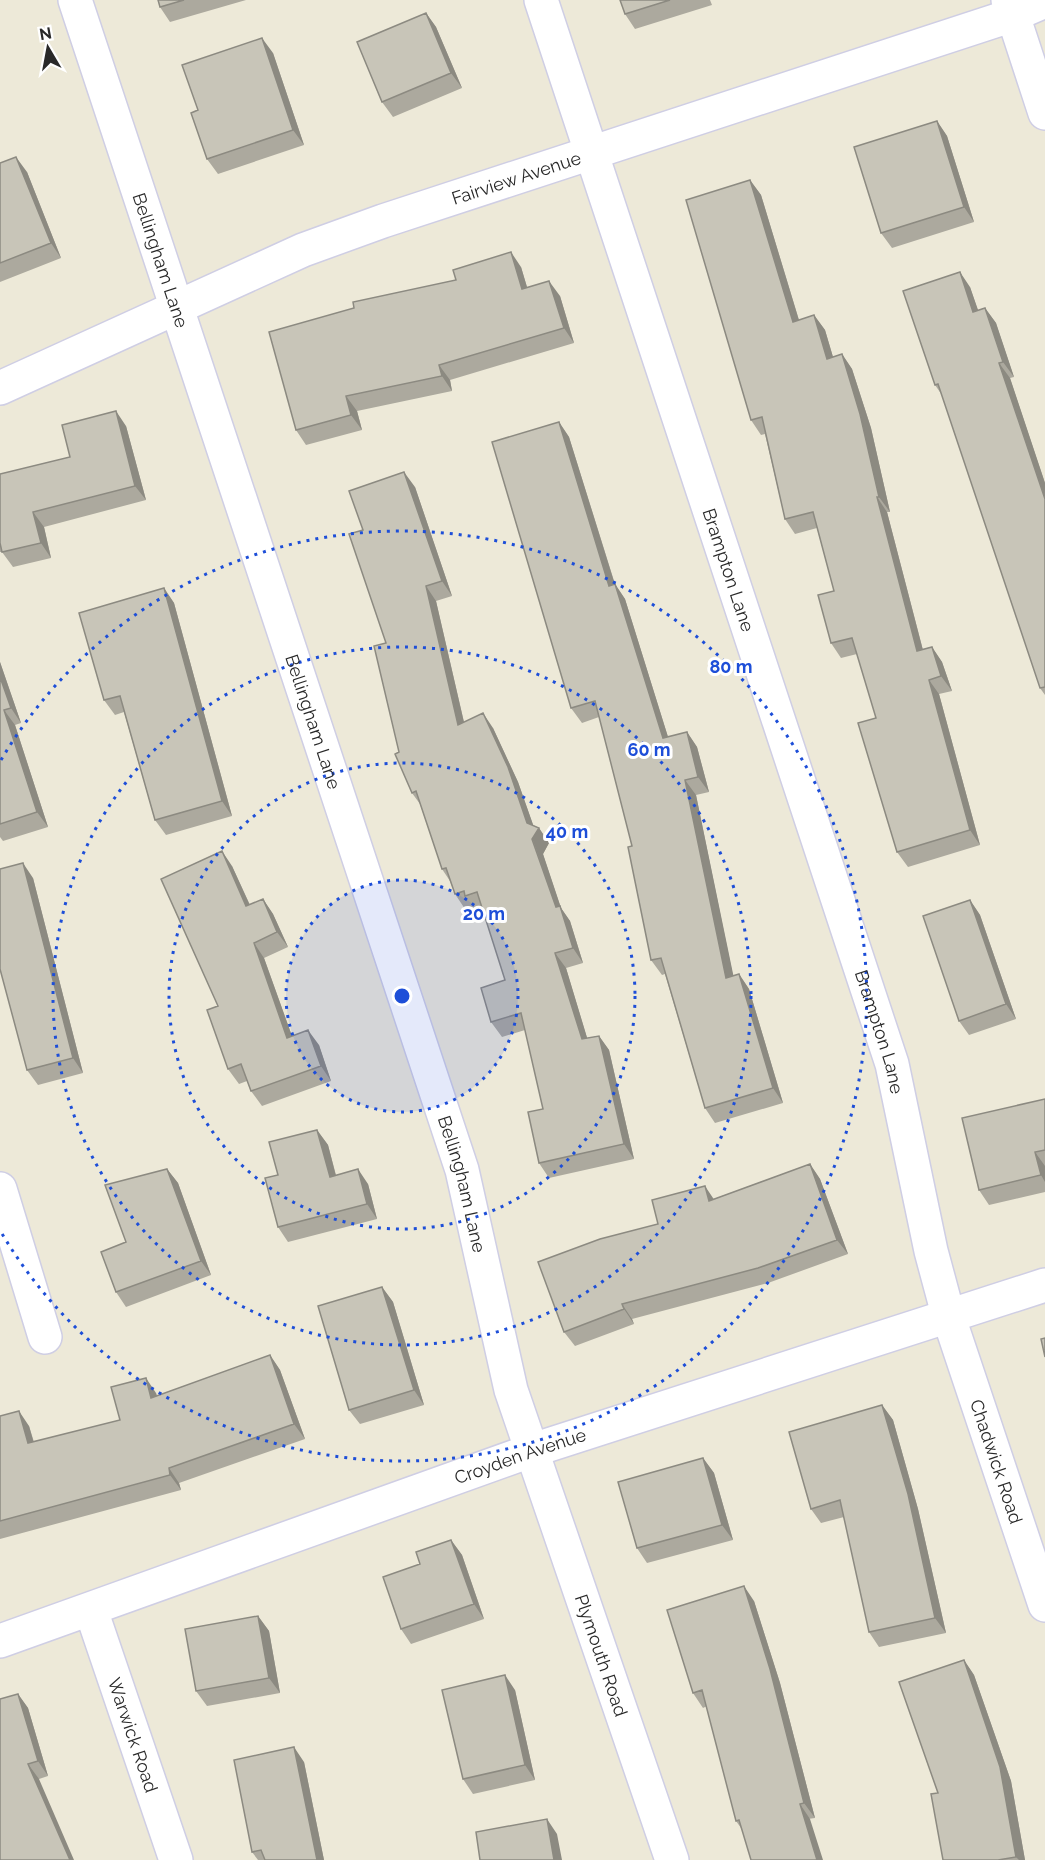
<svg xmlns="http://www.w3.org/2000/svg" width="1045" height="1860" font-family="Raleway,sans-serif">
	<rect width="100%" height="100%" fill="#ede9d8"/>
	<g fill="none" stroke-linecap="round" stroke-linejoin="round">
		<g stroke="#cfcee4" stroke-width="36">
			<g id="minor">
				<path id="s1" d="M75 0 462 1170 511 1390 672 1860"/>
				<path id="s2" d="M541 0 892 1064 931 1251 949 1318 1045 1605"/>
				<path d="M1008 0 1045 113"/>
				<path d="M0 1189 45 1337"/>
				<path id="s3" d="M91 1610 176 1860"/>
				<path id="s4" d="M0 1641 533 1450 1045 1285"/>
			</g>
		</g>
		<g stroke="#cfcee4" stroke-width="36">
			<g id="tertiary">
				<path id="s5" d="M0 388 303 250 383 221 1013 15 1045 1"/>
			</g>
		</g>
		<use href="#minor" stroke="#fff" stroke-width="33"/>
		<use href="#tertiary" stroke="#fff" stroke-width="33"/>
	</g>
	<path fill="#aca99e" d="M158 0H246L170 22 160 7Z
		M620 0H710L712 5 635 29 625 14Z
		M426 13 436 27 462 88 393 117 382 102Z
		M273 53 304 145 218 174 207 159 198 110Z
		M937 121 947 136 974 222 892 248 881 233Z
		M0 163 27 172 61 258 0 282Z
		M750 180 761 195 799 320 814 315 825 330 833 357 842 354 852 369 871 428 890 512H887L923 650 932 647 942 662 952 691 939 694 980 845 908 867 897 852 876 718 857 654 841 658 831 643 834 591 817 528 795 534 785 519 765 434 761 435 751 420Z
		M521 267 527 287 560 296 574 343 450 380 452 391 357 411 362 430 306 445 296 430Z
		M970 287 978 311 985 308 996 323 1014 377 1010 378 1045 483V687L942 395 935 385Z
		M559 422 569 437 615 584 625 599 668 737 687 732 697 747 709 792 696 795 733 976 739 974 749 989 783 1103 715 1123 705 1108 665 974 662 975 651 960 632 846 599 717 582 723 571 708Z
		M126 426 146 500 44 527 51 558 13 567 2 552H0V474L70 457Z
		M415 487 452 596 436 601 464 722 493 728 518 782 533 825 539 828 549 843 543 854 561 908 570 921 583 963 566 968 587 1038 599 1036 609 1050 634 1159 549 1178 539 1163 543 1109 525 1030 502 1037 491 1022 505 980 483 909 476 911 473 907 465 909 455 894 450 881 442 869 420 804 412 793 399 752 386 643Z
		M164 588 174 603 232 816 166 835 155 820 124 712 115 715 104 700Z
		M0 662 21 723 15 725 48 827 3 841 0 837Z
		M1045 687V695L1040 688Z
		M232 866 250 905 263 899 273 914 288 947 264 958 292 1036 319 1045 331 1081 262 1106 251 1091 247 1081 239 1084 228 1069 218 1006Z
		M33 878 83 1073 38 1085 27 1070Z
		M970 900 980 915 1016 1019 969 1035 959 1021Z
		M1045 1099V1192L989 1205 979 1190Z
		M317 1130 328 1145 336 1175 368 1184 377 1219 288 1242 278 1227V1175Z
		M810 1164 820 1179 848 1254 768 1283 632 1319 634 1324 575 1346 564 1332 658 1224 714 1199Z
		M167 1169 178 1183 211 1275 126 1307 116 1292 126 1242Z
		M382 1287 393 1302 424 1405 360 1424 349 1410Z
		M270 1355 280 1370 305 1439 179 1483 181 1490 0 1539V1416L29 1426 34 1442 120 1420 156 1393 157 1396Z
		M882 1405 893 1420 918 1509 946 1633 879 1647 869 1632 844 1517 821 1523 811 1509Z
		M703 1458 714 1473 733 1540 647 1563 637 1548Z
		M451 1540 462 1555 484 1619 411 1644 401 1629 420 1564Z
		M754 1601 780 1683 815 1818 741 1828 736 1821 707 1706 703 1708 693 1693Z
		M258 1616 269 1631 280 1693 207 1706 196 1691Z
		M964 1660 974 1675 1011 1781 1025 1860H943Z
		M515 1690 535 1780 473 1794 463 1779Z
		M18 1694 28 1708 48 1776 39 1779 0 1860Z
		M304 1762 324 1860H258L252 1852Z"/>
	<path fill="#8c8a81" d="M426 13 436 27 462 88 451 73Z
		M262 38 273 53 304 145 293 130Z
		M937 121 947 136 974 222 964 207Z
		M16 157 27 172 61 258 51 243Z
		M750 180 761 195 804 337 793 322Z
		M511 252 521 267 532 304 522 289Z
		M960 272 970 287 984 327 973 312Z
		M549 281 560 296 574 343 564 328Z
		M985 308 996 323 1014 377 1003 362Z
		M814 315 825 330 838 374 827 359Z
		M842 354 852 369 871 428 890 512 879 497Z
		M999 363 1010 378 1045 483V499Z
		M439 365 450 380 452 391 442 376Z
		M346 396 357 411 362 430 351 415Z
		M116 411 126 426 146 500 135 486Z
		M559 422 569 437 620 601 609 586Z
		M404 472 415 487 452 596 442 581Z
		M877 497 887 512 927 666 917 651Z
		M33 512 44 527 51 558 41 543Z
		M615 584 625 599 673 753 663 738Z
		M426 586 436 601 468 740 458 725Z
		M164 588 174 603 232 816 222 801Z
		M932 647 942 662 952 691 941 676Z
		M0 662 21 723 11 708 0 677Z
		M929 680 939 694 980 845 970 830Z
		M4 710 15 725 48 827 37 812Z
		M483 713 493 728 518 782 536 833 539 828 549 843 543 854 561 908 570 921 583 963 573 948 556 907 527 823Z
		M687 732 697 747 709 792 698 777Z
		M685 780 696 795 737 993 726 978Z
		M222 851 232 866 257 921 246 906Z
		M23 863 33 878 83 1073 73 1058Z
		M263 899 273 914 288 947 277 932Z
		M970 900 980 915 1016 1019 1006 1004Z
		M254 943 264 958 298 1053 287 1038Z
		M555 953 566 968 592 1054 582 1039Z
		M739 974 749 989 783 1103 773 1088Z
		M308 1030 319 1045 331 1081 321 1066Z
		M599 1036 609 1050 634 1159 624 1144Z
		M317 1130 328 1145 340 1192 330 1177Z
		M1035 1152 1045 1166V1182L1041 1175Z
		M810 1164 820 1179 848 1254 837 1240Z
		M167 1169 178 1183 211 1275 201 1261Z
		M358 1169 368 1184 377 1219 367 1204Z
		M705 1186 715 1201H709Z
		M382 1287 393 1302 424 1405 414 1390Z
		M622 1304 632 1319 634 1324 624 1309Z
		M270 1355 280 1370 305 1439 294 1424Z
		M146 1378 156 1393 161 1413 151 1398Z
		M882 1405 893 1420 918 1509 946 1633 935 1618Z
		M19 1411 29 1426 38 1458 28 1443Z
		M703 1458 714 1473 733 1540 722 1525Z
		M169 1468 179 1483 181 1490 170 1475Z
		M451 1540 462 1555 484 1619 474 1604Z
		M744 1586 754 1601 780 1683 815 1818 804 1803Z
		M258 1616 269 1631 280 1693 269 1678Z
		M964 1660 974 1675 1011 1781 1025 1860H1019L1016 1857Z
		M505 1675 515 1690 535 1780 525 1765Z
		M18 1694 28 1708 48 1776 38 1761Z
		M294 1747 304 1762 324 1860H317Z
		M28 1764 39 1779 74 1860H70Z
		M800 1804 810 1819 823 1860H817Z
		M547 1819 557 1834 562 1860H554Z"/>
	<path fill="#c8c5b8" stroke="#8c8a81" stroke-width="1.5" d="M158 0H184L160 7Z
		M620 0H670L625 14Z
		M426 13 451 73 382 102 357 42Z
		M262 38 293 130 207 159 191 113 198 110 182 65Z
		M937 121 964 207 881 233 854 147Z
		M16 157 51 243 0 263V163Z
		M750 180 793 322 814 315 827 359 842 354 860 414 879 497H877L917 651 932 647 941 676 929 680 970 830 897 852 858 723 876 718 852 638 831 643 818 595 834 591 813 512 785 519 762 417 751 420 686 200Z
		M511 252 522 289 549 281 564 328 439 365 442 376 346 396 351 415 296 430 269 332 354 308 353 302 456 280 453 270Z
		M960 272 973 312 985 308 1003 362 999 363 1045 499V687L1040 688 938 384 935 385 903 291Z
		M116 411 135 486 33 512 41 543 2 552 0 543V474L70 457 62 425Z
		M559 422 609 586 615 584 663 738 687 732 698 777 685 780 726 978 739 974 773 1088 705 1108 661 958 651 960 628 847 632 846 595 701 571 708 492 442Z
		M404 472 442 581 426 586 458 725 483 713 508 767 527 823 539 828 532 839 556 907 560 906 573 948 555 953 582 1039 599 1036 624 1144 539 1163 528 1112 543 1109 521 1013 491 1022 481 988 505 980 477 892 465 896 464 891 455 894 446 868 442 869 416 791 412 793 395 754 399 752 374 646 386 643 349 534 363 530 349 491Z
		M164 588 222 801 155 820 120 696 104 700 79 613Z
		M0 677 11 708 4 710 37 812 0 824Z
		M222 851 246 906 263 899 277 932 254 943 287 1038 308 1030 321 1066 251 1091 241 1064 228 1069 207 1010 218 1006 161 879Z
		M23 863 73 1058 27 1070 0 969V869Z
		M970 900 1006 1004 959 1021 923 916Z
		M1045 1099V1150L1035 1152 1041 1175 979 1190 962 1118Z
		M317 1130 330 1177 358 1169 367 1204 278 1227 265 1178 278 1175 269 1142Z
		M810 1164 837 1240 758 1268 622 1304 624 1309 564 1332 538 1262 600 1239 658 1224 652 1200 705 1186 709 1201Z
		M167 1169 201 1261 116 1292 101 1252 126 1242 105 1185Z
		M382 1287 414 1390 349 1410 318 1306Z
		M1045 1338V1357L1041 1339Z
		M270 1355 294 1424 169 1468 170 1475 0 1521V1416L19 1411 28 1443 120 1420 111 1387 146 1378 151 1398Z
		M882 1405 908 1494 935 1618 869 1632 840 1500 811 1509 789 1432Z
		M703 1458 722 1525 637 1548 618 1482Z
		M451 1540 474 1604 401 1629 383 1577 420 1564 416 1552Z
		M744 1586 770 1669 804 1803 800 1804 817 1860H751L739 1820 736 1821 702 1690 693 1693 667 1610Z
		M258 1616 269 1678 196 1691 185 1629Z
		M964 1660 1000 1767 1016 1857 998 1860H943L931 1794 938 1793 899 1682Z
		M505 1675 525 1765 463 1779 442 1690Z
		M18 1694 38 1761 28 1764 70 1860H0V1699Z
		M294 1747 317 1860H265L261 1850 252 1852 234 1760Z
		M547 1819 554 1860H480L476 1832Z"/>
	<circle cx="402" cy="996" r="116" fill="#1d4ed8" fill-opacity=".12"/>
	<g fill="none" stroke="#1d4ed8" stroke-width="3" stroke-dasharray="3 6">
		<circle cx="402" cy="996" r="116"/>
		<circle cx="402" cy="996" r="233"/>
		<circle cx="402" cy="996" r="349"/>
		<path d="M1 760A465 465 0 1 1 1 1232"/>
	</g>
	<g text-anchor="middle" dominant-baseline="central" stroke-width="6" stroke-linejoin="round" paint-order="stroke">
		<g font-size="18" fill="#292929" stroke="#fff">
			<text stroke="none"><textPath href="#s5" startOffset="558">Fairview Avenue</textPath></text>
			<text stroke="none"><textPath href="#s1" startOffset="274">Bellingham Lane</textPath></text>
			<text stroke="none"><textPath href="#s2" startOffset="600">Brampton Lane</textPath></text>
			<text stroke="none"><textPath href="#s1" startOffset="760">Bellingham Lane</textPath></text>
			<text stroke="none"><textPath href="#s2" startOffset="1086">Brampton Lane</textPath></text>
			<text stroke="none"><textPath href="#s1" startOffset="1246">Bellingham Lane</textPath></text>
			<text stroke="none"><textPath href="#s4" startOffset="552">Croyden Avenue</textPath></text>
			<text stroke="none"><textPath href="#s2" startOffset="1532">Chadwick Road</textPath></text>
			<text stroke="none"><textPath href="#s1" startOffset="1738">Plymouth Road</textPath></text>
			<text stroke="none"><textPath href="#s3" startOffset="132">Warwick Road</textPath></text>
		</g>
	</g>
	<circle cx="402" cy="996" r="9" fill="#1d4ed8" stroke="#fff" stroke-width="3"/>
	<g font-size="18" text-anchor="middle" font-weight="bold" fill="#1d4ed8" stroke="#fff" stroke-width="6" stroke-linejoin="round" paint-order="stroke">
		<text x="731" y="673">80 m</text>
		<text x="649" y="756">60 m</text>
		<text x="567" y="838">40 m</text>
		<text x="484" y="920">20 m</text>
	</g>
	<g transform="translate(48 48) rotate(350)" stroke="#ffffff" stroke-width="4.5" paint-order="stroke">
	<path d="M0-4.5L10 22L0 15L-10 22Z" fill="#292929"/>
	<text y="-9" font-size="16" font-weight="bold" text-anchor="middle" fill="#292929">N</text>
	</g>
</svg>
